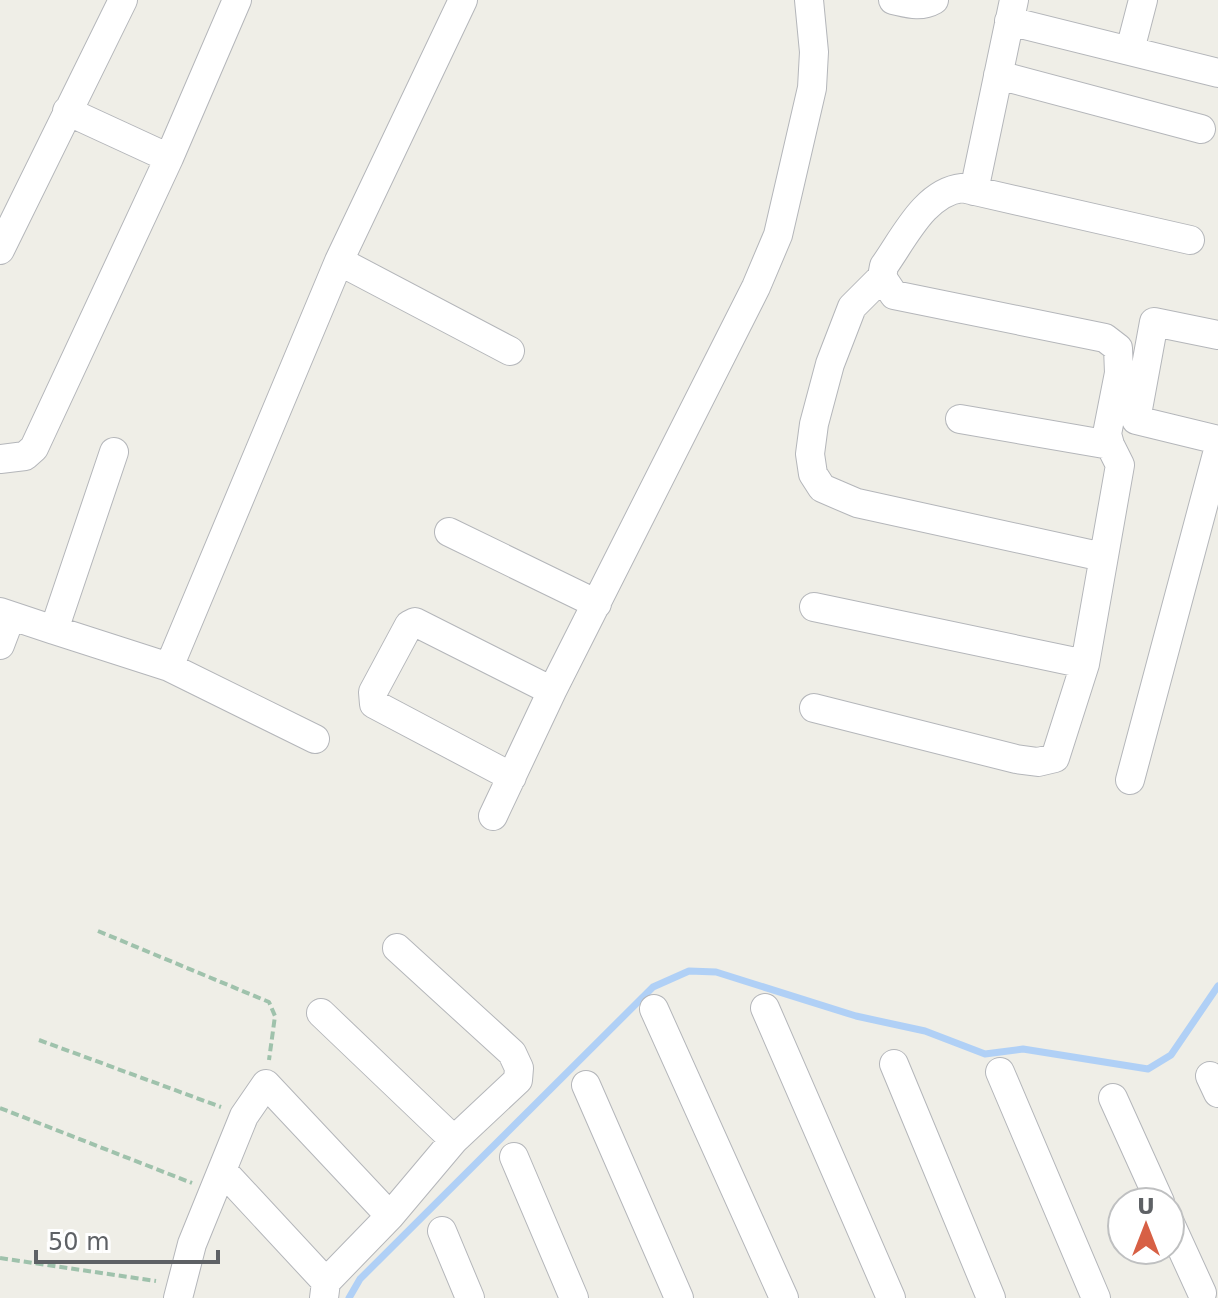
<svg xmlns="http://www.w3.org/2000/svg" width="1218" height="1298" font-family="'DejaVu Sans',sans-serif">
	<rect width="100%" height="100%" fill="#efeee7"/>
	<g fill="none" stroke-linecap="round" stroke-linejoin="round">
		<path stroke="#b0d0f6" stroke-width="7" d="M349 1298 360 1279 653 987 689 971 716 972 856 1016 925 1031 985 1054 1023 1049 1148 1069 1171 1055 1218 986"/>
		<g stroke="#b4b6ba" stroke-width="30">
			<path id="minor" d="M893 0C907 3 920 8 934 0
				M1009 21 1218 73
				M1130 50 1143 0
				M998 75 1201 129
				M67 111 169 158
				M974 191 1014 0
				M0 250 123 0
				M339 261 510 351
				M882 277 852 307 830 364 814 424 810 454 813 474 822 488 857 503 1103 557
				M1218 335 1154 322 1136 420 1218 440
				M1110 445 1107 434 1119 373 1118 348 1105 338 894 295 882 277 884 266C904 238 925 192 962 188L1190 240
				M0 459 25 456 34 448 169 158 237 0
				M449 532 597 604
				M814 607 1085 664
				M0 612 54 630 114 452
				M54 630 169 667 315 739
				M0 645 11 616
				M169 667 339 261 463 0
				M814 708 1016 759 1038 762 1055 758 1085 664 1120 465 1110 445 960 419
				M512 777 374 704 373 692 409 625 415 622 552 691
				M1130 780 1218 450
				M493 816 552 691 756 287 778 235 812 88 814 52 809 0
				M765 1008 891 1298
				M654 1009 784 1298
				M321 1013 454 1140
				M894 1064 991 1298
				M1000 1072 1096 1298
				M1210 1076 1218 1093
				M586 1085 679 1298
				M1113 1098 1160 1202
				M514 1157 574 1298
				M223 1171 326 1282
				M1170 1223 1202 1293
				M442 1231 470 1298
				M178 1298 192 1244 244 1116 266 1084 390 1216
				M324 1298 326 1282 390 1216 454 1140 518 1080 519 1068 512 1053 397 948"/>
		</g>
		<path stroke="#9fc2ac" stroke-width="4" stroke-dasharray="8 4" stroke-linecap="butt" d="M98 931 269 1002 275 1016 269 1060
			M39 1040 221 1107
			M0 1108 192 1183
			M0 1258 156 1281"/>
		<use href="#minor" stroke="#fff" stroke-width="28"/>
	</g>
	<g transform="translate(1146 1226)"><circle r="38" fill="#ffffff" stroke="#bfc0c1" stroke-width="2"/>
	<path d="M0-6L14 30L0 20L-14 30Z" fill="#d76045"/>
	<text y="-12" font-size="22" font-weight="bold" text-anchor="middle" fill="#5e6165">U</text>
	</g>
	<path d="M36 1250v12h182v-12" fill="none" stroke="#5e6165" stroke-width="4"/>
	<text x="48" y="1250" font-size="24" fill="#5e6165" stroke="#ffffff" stroke-width="6" paint-order="stroke">50 m</text>
</svg>
